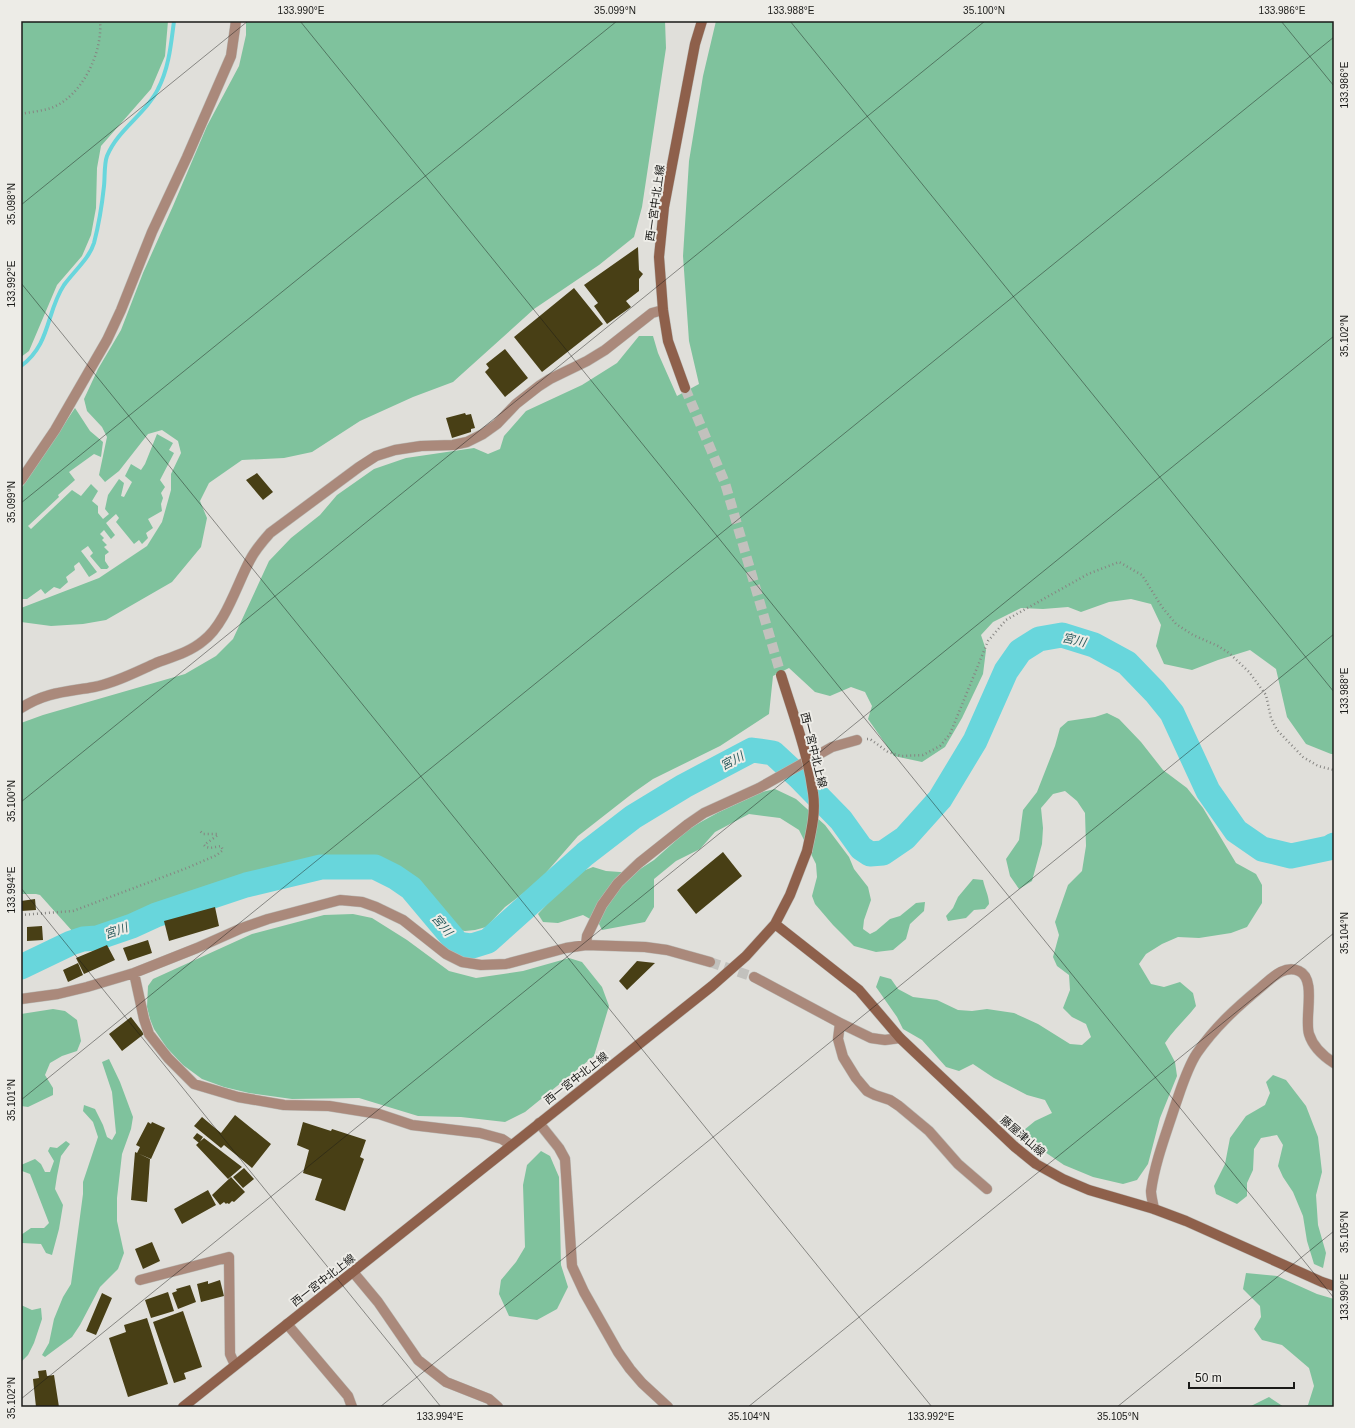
<svg xmlns="http://www.w3.org/2000/svg" width="1355" height="1428" font-family="Helvetica,'Noto Sans JP',sans-serif">
	<rect width="100%" height="100%" fill="#e0dfda"/>
	<path fill="#7fc29d" d="M21 21H168L165 56 151 89 101 146 97 168 96 208 91 235 82 256 57 285 29 351 21 357Z
		M246 21H665L666 48 642 207 634 237 599 265 534 309 453 382 413 397 360 421 312 452 284 458 242 460 209 483 200 501 207 518 201 547 172 582 106 620 83 624 51 626 21 622V608L99 578 147 546 162 522 171 490V474L181 453 178 441 162 430 148 434 119 471 105 482 99 475 107 437 102 427 87 411 84 399 98 369 121 330 143 273 173 206 207 126 239 66 246 35Z
		M716 21H1334V754H1331L1306 744 1287 717 1276 669 1250 650 1218 660 1192 670 1164 664 1156 646 1161 625 1151 604 1131 599 1109 602 1081 612 1068 607 1043 609 1021 608 993 622 981 635 986 650 983 674 962 718 945 747 922 762 894 756 868 719 872 706 865 692 851 687 830 696 815 692 789 668 773 676 769 714 720 746 653 779 633 793 578 836 537 883 505 907 486 927 475 930 465 931 458 930 451 926 408 875 398 868 384 864 316 861 305 863 176 903 96 933C88 934 81 935 74 933L40 895 36 894H21V723L43 715 185 674 216 656 233 639 269 561 291 538 320 515 337 495 374 469 406 458 474 448 488 454 500 449 504 436 526 411 582 385 617 363 639 336H653L658 353 677 396 699 384 689 341 683 256 689 161 703 76Z
		M75 408 90 431 103 442 101 457 94 454 69 472 75 480 58 495 59 497 28 526 31 529 72 490 81 496 91 484 98 491 92 501 98 506V513L103 519 109 514 105 509 108 495 119 479 124 483 121 496 124 497 132 482 125 476 131 464 141 470 145 464 157 434 173 443 169 450 174 453 160 480 165 487 161 493 163 498 161 504 162 511 148 519 153 528 146 533 148 538 142 544 139 540 134 544 116 522 119 518 116 514 106 523 115 535 111 539 104 530 100 534 104 538 102 540 107 545 104 547 109 552 105 555V561L109 567 107 569H101L90 556 93 553 88 546 81 551 97 572 89 577 79 562 74 566 75 570 66 577 68 582 60 589 54 587 45 594 41 589 27 599H21V489Z
		M1107 713 1119 719 1141 742 1163 770 1187 788 1203 808 1236 863 1256 874 1262 885V903L1247 927 1231 933 1199 938 1178 937 1162 944 1146 954 1139 964 1151 984 1164 987 1180 982 1193 993 1196 1006C1186 1019 1174 1029 1165 1043L1175 1062 1177 1076 1160 1118 1148 1164 1137 1180 1123 1184 1093 1177 1064 1165 1036 1146 1024 1130 1035 1121 1052 1113 1045 1100 1027 1095 994 1078 973 1064 959 1071 946 1067 922 1040 903 1029 897 1017 876 987 880 976 891 979 898 989 913 997 937 1000 958 1010 972 1011 987 1009 1014 1013 1038 1024 1070 1044 1082 1045 1091 1037 1086 1024 1072 1017 1063 1008 1070 990 1069 975 1057 966 1053 957 1059 935 1055 922 1068 885 1082 871 1086 846 1085 813 1077 801 1065 791 1053 794 1041 808 1043 828 1042 844 1032 881 1019 889 1010 876 1006 859 1019 840 1023 810 1037 792 1055 746 1060 728 1068 721 1095 717Z
		M775 789 796 799 825 825 849 857 854 869 868 887 871 900 864 920 863 929 870 934 876 931 890 919 900 916 916 903 925 902 924 911 910 924 906 939 893 950 876 952 854 946 833 925 815 904 812 896 817 877 816 864 799 830 780 818 749 814 715 832 700 849 676 861 654 879V907L645 922 602 930 599 924 583 915 558 923 543 922 538 914 575 874 593 867 606 871 634 873 654 860 690 828 719 812 762 792Z
		M973 879 983 880C985 889 989 896 989 904L985 909 974 910 966 918 948 921 946 916 953 908 958 897Z
		M353 914 372 918 407 940 449 971 476 978 523 971 569 958 582 962 602 987 609 1006 594 1056 525 1112 505 1122 461 1117 418 1116 359 1098 292 1099 249 1093 224 1087 202 1079 183 1065 167 1048 154 1029 150 1019 147 1007 148 986 153 979 252 934 324 915Z
		M53 1009 65 1011 77 1020 81 1041 77 1051 62 1056 50 1063 45 1075 53 1088V1095L28 1107 21 1106V1014Z
		M109 1059 120 1082 133 1117 131 1129 122 1154 117 1198V1221L124 1253 118 1269 100 1287 80 1325 72 1337 45 1357 42 1355 49 1343 54 1319 63 1297 71 1284 83 1194V1182L98 1137 93 1122 83 1111 84 1105 95 1109 103 1125 107 1137 112 1140 116 1133 112 1092 102 1062Z
		M1273 1075 1286 1080 1306 1106 1318 1137 1322 1172 1316 1195 1318 1225 1326 1253 1323 1268 1314 1264 1307 1241 1303 1216 1293 1192 1283 1177 1278 1166 1283 1145 1277 1135 1261 1138 1254 1149 1253 1170 1247 1183V1196L1237 1204 1216 1194 1214 1186 1225 1164 1230 1138 1246 1116 1265 1105 1270 1093 1266 1082Z
		M66 1141 70 1144 61 1156 57 1176 55 1189 63 1205 59 1229 52 1255 46 1253 41 1244 22 1243 21 1235 31 1228H44L49 1223 30 1174 22 1171 21 1165 35 1159 41 1164 45 1172H50L54 1161 48 1151 50 1147 57 1148Z
		M541 1151 550 1156 559 1177 561 1265 568 1287 557 1309 537 1320 509 1316 499 1294 501 1280 516 1262 525 1247 523 1185 527 1165Z
		M1246 1273 1277 1276 1317 1294 1334 1299V1407H1301L1308 1405 1314 1386 1309 1368 1282 1345 1262 1340 1254 1329 1261 1317 1260 1306 1243 1289Z
		M21 1305 32 1310 41 1308 42 1319 34 1343 28 1355 21 1362Z
		M1269 1397 1284 1407 1251 1406Z"/>
	<g fill="none" stroke-linecap="round" stroke-linejoin="round">
		<path stroke="#68d6dc" stroke-width="4" d="M21 366C51 344 46 312 64 285 74 271 89 259 94 243 99 224 102 205 104 186 105 177 104 164 107 156 118 129 146 114 158 89 169 68 171 44 174 21"/>
		<path stroke="#68d6dc" stroke-width="25" d="M21 967 71 943 83 939 97 938 132 926 156 915 246 885 321 867H375L395 877 411 888 458 944 472 946 488 941 585 854 633 817 684 786 752 750 773 753 799 777 841 820 861 848 870 854 883 853 905 838 940 799 975 741 1006 671 1020 651 1039 639 1062 635 1094 645 1127 663 1155 692 1172 713 1208 791 1236 831 1262 849 1291 856 1329 848 1334 845"/>
	</g>
	<path fill="#483f15" d="M638 247 639 270 643 274 639 279V291L626 301 631 307 607 324 594 306 598 303 584 285Z
		M574 288 603 324 542 372 514 337Z
		M505 349 528 378 505 397 485 372 489 368 486 364Z
		M465 413 466 415 471 414 475 428 471 429V432L452 438 446 418Z
		M257 473 273 492 263 500 246 480Z
		M723 852 742 876 696 914 677 890Z
		M35 899 36 910 21 911V901Z
		M215 907 219 926 169 941 164 921Z
		M42 926 43 940 27 941V927Z
		M148 940 152 953 128 961 123 948Z
		M107 945 115 960 84 974 76 958Z
		M637 961 655 963 627 990 619 981Z
		M78 963 83 975 68 982 63 970Z
		M131 1017 144 1034 122 1051 109 1034Z
		M235 1115 271 1144 252 1168 224 1145 221 1148 194 1126 202 1117 221 1133Z
		M148 1122 151 1124 152 1122 165 1128 151 1159 137 1153 140 1147 136 1145Z
		M303 1122 331 1131 332 1129 366 1140 360 1157 364 1159 345 1211 315 1200 322 1179 303 1173 309 1150 297 1145Z
		M197 1133 203 1137 199 1143 193 1138Z
		M204 1138 242 1167 228 1179 196 1145Z
		M135 1152 150 1159 147 1202 131 1200Z
		M244 1168 254 1179 243 1188 233 1177Z
		M231 1177 245 1192 234 1202 232 1201 229 1204 227 1203 226 1204 224 1202 220 1205 212 1195Z
		M208 1190 216 1205 182 1224 174 1209Z
		M152 1242 160 1261 143 1269 135 1249Z
		M220 1280 224 1296 201 1302 197 1284 208 1281V1284Z
		M190 1285 196 1302 178 1309 172 1293 177 1291 176 1289Z
		M168 1292 174 1311 151 1318 145 1300Z
		M102 1293 112 1298 96 1335 86 1331Z
		M183 1311 202 1367 184 1373 186 1379 174 1383 153 1322Z
		M147 1318 168 1384 128 1397 109 1338 126 1332 124 1325Z
		M46 1370 47 1376 54 1375 59 1407H36L33 1379 39 1378 38 1371Z"/>
	<g fill="none" stroke-linecap="round" stroke-linejoin="round">
		<path stroke="#c2c1bd" stroke-width="10" stroke-dasharray="10 5" stroke-linecap="butt" d="M710 962 754 977"/>
		<path stroke="#c2c1bd" stroke-width="10" stroke-dasharray="10 5" stroke-linecap="butt" d="M685 388 725 483 781 675"/>
		<g stroke="#bcbcb7" stroke-width="11">
			<path id="street" d="M21 480 55 430 107 340 121 310 152 232 187 157 231 56 236 21
				M21 708C46 692 66 692 94 687 115 683 136 672 156 663 172 657 190 652 203 641 225 625 237 584 250 560 255 550 262 542 270 533L359 467 376 456 395 450 421 446 453 445 467 442 483 434 497 424 516 404 539 386 550 379 587 361 605 350 652 313 663 310
				M586 945 587 936 602 905 618 883 639 863 688 824 704 813 759 788 832 747 857 740
				M134 973 144 1019 149 1034 168 1058 194 1084 238 1097 284 1105 329 1106 379 1114 412 1125 480 1133 502 1139 511 1145
				M754 977 840 1023 871 1038 885 1040 900 1038
				M21 999 58 994 87 987 134 973 197 948 242 928 268 919 340 900 362 902 376 907 403 920 446 954 462 962 481 965 506 964 566 948 586 945 645 947 667 950 710 962
				M840 1023 838 1039 843 1057 856 1078 867 1091 875 1095 890 1100 899 1106 929 1131 958 1164 987 1189
				M539 1123 559 1148 565 1159 572 1266 584 1292 618 1352 630 1369 642 1383 668 1407
				M1154 1209C1153 1203 1151 1196 1151 1191 1155 1162 1166 1134 1175 1106 1181 1089 1187 1068 1197 1053 1215 1027 1236 1008 1260 988 1271 979 1284 964 1299 971 1317 979 1304 1018 1309 1034 1313 1047 1323 1056 1334 1063
				M353 1272 378 1302 418 1360 446 1382 489 1399 498 1407
				M140 1280 229 1257 230 1354 235 1365
				M287 1324 348 1396 352 1407"/>
		</g>
		<g stroke="#bcbcb7" stroke-width="11">
			<path id="secondary" d="M685 388 668 341 663 310 659 257 664 207 695 44 702 21
				M775 924 859 990 900 1038 1015 1147 1036 1164 1063 1179 1089 1190 1154 1209 1186 1221 1322 1282 1334 1286
				M183 1407 712 986 746 956 775 924 790 895 807 851"/>
		</g>
		<path stroke="#868582" stroke-width="2.5" stroke-dasharray="1 3" stroke-linecap="butt" d="M21 114C31 112 42 111 51 108 82 97 103 52 100 21
			M867 739H870L888 752 901 756 923 755 940 746 950 734 988 641 1006 620 1088 574 1119 562 1142 575 1162 607 1176 624 1193 635 1218 646 1229 653 1249 672 1266 695 1271 718 1277 730 1303 757 1318 766 1334 770
			M21 915 73 911 187 868 217 855 223 850 221 846 210 848 206 847 204 845 218 835 217 834H203L199 830"/>
		<use href="#street" stroke="#aa897b" stroke-width="10"/>
		<use href="#secondary" stroke="#8e604b" stroke-width="10"/>
		<g stroke="#bcbcb7" stroke-width="11" stroke-linecap="butt">
			<path id="secondary-bridge" d="M781 675C793 714 808 753 813 793 816 813 811 832 807 851"/>
		</g>
		<use href="#secondary-bridge" stroke="#8e604b" stroke-width="10"/>
	</g>
	<path fill="none" stroke="#1a1a18" stroke-width="1" stroke-opacity="0.45" d="M300 21 1334 1298M790 21 1334 692M1281 21 1334 86M21 205 248 21M21 283 932 1407M21 503 617 21M21 802 985 21M21 888 441 1407M21 1100 1334 37M21 1399 1334 336M380 1407 1334 634M748 1407 1334 933M1117 1407 1334 1231"/>
	<g text-anchor="middle" dominant-baseline="central" stroke-width="4" stroke-linejoin="round" paint-order="stroke">
		<g font-size="11" fill="#1a1a18" stroke="#edece7">
			<text transform="translate(655 203) rotate(-82)">西一宮中北上線</text>
			<text transform="translate(814 750) rotate(76)">西一宮中北上線</text>
			<text transform="translate(576 1078) rotate(-38)">西一宮中北上線</text>
			<text transform="translate(1023 1136) rotate(41)">藤屋津山線</text>
			<text transform="translate(323 1280) rotate(-38)">西一宮中北上線</text>
		</g>
		<g font-size="12" font-style="italic" fill="#2b5c5e" stroke="#edece7">
			<text transform="translate(1074 640) rotate(13)">宮川</text>
			<text transform="translate(732 761) rotate(-28)">宮川</text>
			<text transform="translate(442 925) rotate(50)">宮川</text>
			<text transform="translate(116 931) rotate(-19)">宮川</text>
		</g>
	</g>
	<rect width="1355" height="1428" fill="none" stroke="#edece7" stroke-width="44"/>
	<path d="M1189 1382v6h105v-6" fill="none" stroke="#1a1a18" stroke-width="2"/>
	<text x="1195" y="1382" font-size="12" fill="#1a1a18" stroke="#edece7" stroke-width="3" paint-order="stroke">50 m</text>
	<rect x="22" y="22" width="1311" height="1384" fill="none" stroke="#1a1a18" stroke-width="1.5"/>
	<g font-size="10" text-anchor="middle" fill="#1a1a18">
		<text x="301" y="14">133.990°E</text>
		<text x="615" y="14">35.099°N</text>
		<text x="791" y="14">133.988°E</text>
		<text x="984" y="14">35.100°N</text>
		<text x="1282" y="14">133.986°E</text>
		<text transform="translate(1344 85) rotate(-90)" y="4">133.986°E</text>
		<text transform="translate(11 204) rotate(-90)" y="4">35.098°N</text>
		<text transform="translate(11 284) rotate(-90)" y="4">133.992°E</text>
		<text transform="translate(1344 336) rotate(-90)" y="4">35.102°N</text>
		<text transform="translate(11 502) rotate(-90)" y="4">35.099°N</text>
		<text transform="translate(1344 691) rotate(-90)" y="4">133.988°E</text>
		<text transform="translate(11 801) rotate(-90)" y="4">35.100°N</text>
		<text transform="translate(11 890) rotate(-90)" y="4">133.994°E</text>
		<text transform="translate(1344 933) rotate(-90)" y="4">35.104°N</text>
		<text transform="translate(11 1100) rotate(-90)" y="4">35.101°N</text>
		<text transform="translate(1344 1232) rotate(-90)" y="4">35.105°N</text>
		<text transform="translate(1344 1297) rotate(-90)" y="4">133.990°E</text>
		<text transform="translate(11 1398) rotate(-90)" y="4">35.102°N</text>
		<text x="440" y="1420">133.994°E</text>
		<text x="749" y="1420">35.104°N</text>
		<text x="931" y="1420">133.992°E</text>
		<text x="1118" y="1420">35.105°N</text>
	</g>
</svg>
